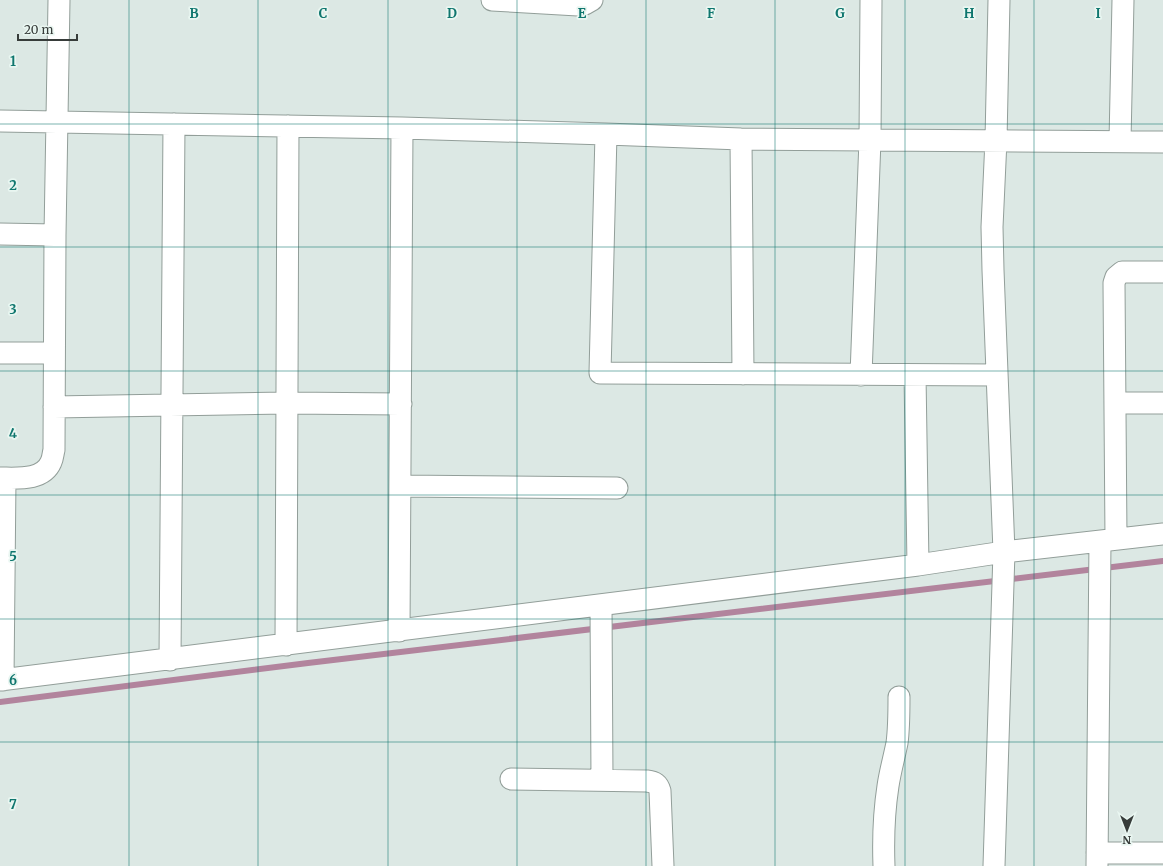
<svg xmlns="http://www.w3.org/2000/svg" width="1163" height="866" font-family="Merriweather,serif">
	<rect width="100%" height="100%" fill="#dce8e4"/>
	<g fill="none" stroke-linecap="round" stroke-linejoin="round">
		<path stroke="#b2849d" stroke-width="6" d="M0 702 308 663 1163 561"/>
		<g stroke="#929e99" stroke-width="23">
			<path id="minor" d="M492 0 578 5 585 4 592 0
				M0 121 402 128 606 134 741 139 1163 142
				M606 134 600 373 997 375
				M741 139 743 374
				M1120 141 1123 0
				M0 234 55 235
				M0 353H54
				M861 375 870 140 871 0
				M915 375 918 565
				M1115 403H1163
				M54 407 287 403 401 404
				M0 478C17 478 43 481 51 462 53 458 53 453 54 450L55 235 59 0
				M400 486 617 488
				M1116 539 1114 283 1116 277 1122 272H1163
				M601 605 602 780
				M399 631 402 128
				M286 645 288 126
				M170 660 174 124
				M0 680 918 565 1004 552 1163 534
				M3 680 5 478
				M511 779 647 781C655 782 658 784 660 791L663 866
				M1097 853H1163
				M884 866C883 839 884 812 888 786 890 772 894 758 897 743 899 728 899 713 899 697
				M994 866 1004 552 993 270 992 227 996 140 999 0
				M1097 866 1100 541"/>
		</g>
		<use href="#minor" stroke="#fff" stroke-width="21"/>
	</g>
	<path fill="none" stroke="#0f766e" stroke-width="1" stroke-opacity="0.55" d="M129 0V866M258 0V866M388 0V866M517 0V866M646 0V866M775 0V866M905 0V866M1034 0V866M0 124H1163M0 247H1163M0 371H1163M0 495H1163M0 619H1163M0 742H1163"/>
	<g font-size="13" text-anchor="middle" font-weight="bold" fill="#0f766e" stroke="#e9f6f1" stroke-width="3.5" stroke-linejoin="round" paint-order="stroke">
		<text x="194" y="18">B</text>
		<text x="323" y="18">C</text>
		<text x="452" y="18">D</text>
		<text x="582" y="18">E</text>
		<text x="711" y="18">F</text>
		<text x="840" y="18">G</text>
		<text x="969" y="18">H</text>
		<text x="1098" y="18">I</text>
		<text x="13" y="66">1</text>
		<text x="13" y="190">2</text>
		<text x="13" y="314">3</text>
		<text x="13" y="438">4</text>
		<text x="13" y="561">5</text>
		<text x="13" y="685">6</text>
		<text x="13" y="809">7</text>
	</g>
	<g transform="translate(1127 830) rotate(180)" stroke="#e9f6f1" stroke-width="3" paint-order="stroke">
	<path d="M0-3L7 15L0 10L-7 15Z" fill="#373c3a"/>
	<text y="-6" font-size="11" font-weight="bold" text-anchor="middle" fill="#373c3a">N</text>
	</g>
	<path d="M18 34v6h59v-6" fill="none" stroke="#373c3a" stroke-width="2"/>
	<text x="24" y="34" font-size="12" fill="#373c3a" stroke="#e9f6f1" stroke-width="3" paint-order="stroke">20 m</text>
</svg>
